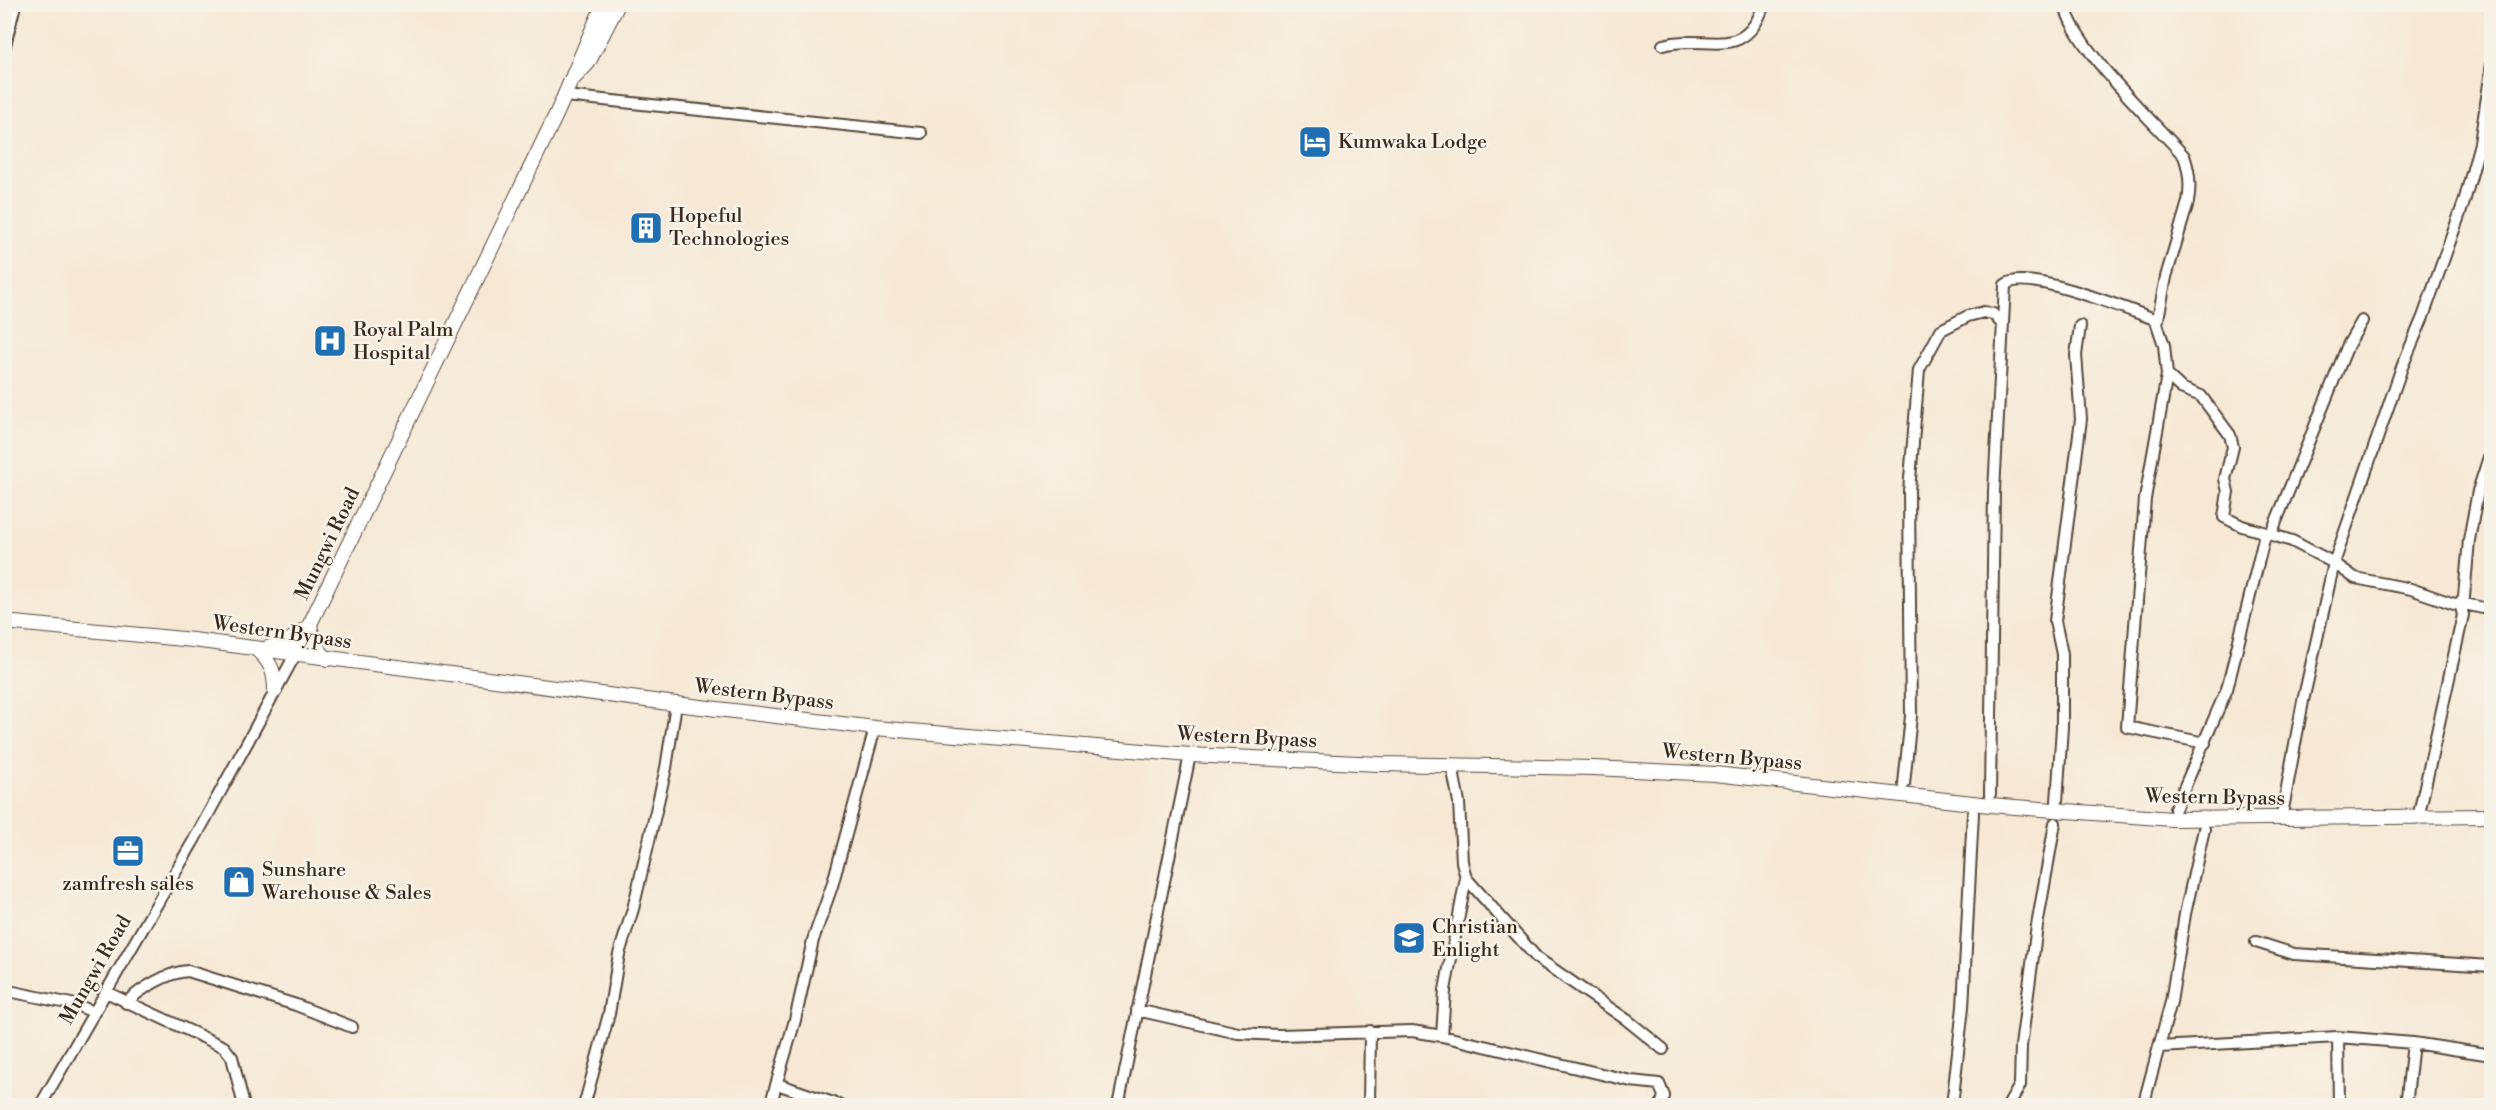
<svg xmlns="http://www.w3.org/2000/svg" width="2496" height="1110" font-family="'Libre Bodoni',serif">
	<rect width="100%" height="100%" fill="#f7f3e8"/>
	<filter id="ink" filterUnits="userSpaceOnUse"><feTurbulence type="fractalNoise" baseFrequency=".0167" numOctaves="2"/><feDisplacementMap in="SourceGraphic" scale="12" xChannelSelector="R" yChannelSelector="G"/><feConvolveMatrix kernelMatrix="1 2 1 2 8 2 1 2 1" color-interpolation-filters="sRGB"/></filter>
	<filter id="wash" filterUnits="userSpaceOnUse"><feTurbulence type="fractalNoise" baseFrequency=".008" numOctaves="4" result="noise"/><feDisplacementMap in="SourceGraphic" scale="24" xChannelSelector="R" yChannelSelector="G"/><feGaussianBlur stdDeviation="1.35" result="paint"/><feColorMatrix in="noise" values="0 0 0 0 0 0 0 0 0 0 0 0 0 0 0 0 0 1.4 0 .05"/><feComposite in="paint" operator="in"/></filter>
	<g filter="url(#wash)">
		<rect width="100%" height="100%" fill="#f6e8d5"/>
	</g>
	<g filter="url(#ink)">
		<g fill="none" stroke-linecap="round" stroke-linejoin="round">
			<g stroke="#574639" stroke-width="14">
				<path id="minor" d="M2065 4C2071 45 2155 123 2184 156 2190 172 2191 185 2188 202L2166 277 2157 324 2164 345 2167 375 2181 388 2201 396 2230 435 2233 447 2225 479 2228 492 2224 517 2242 526 2263 532 2264 539 2227 689 2175 809
					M1663 45C1706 33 1745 64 1764 4
					M4 49 15 5
					M565 96 921 133
					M2167 375 2145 499 2127 727 2205 743
					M2263 532 2292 541 2334 563 2355 578 2411 589 2454 604 2460 603 2464 597 2469 540 2478 491 2492 448
					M2271 534 2348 345 2362 321
					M1452 766 1459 802 1462 862 1466 878 1537 958 1627 1020 1663 1049
					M1904 784 1911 716 1909 491 1919 370 1941 330 1968 316 1984 312 1993 314 2003 325
					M1990 794 1994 491 2005 285C2025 267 2131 311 2157 320
					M2057 802 2062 727V654L2055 621 2081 419 2076 355 2080 326
					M2283 809 2303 701 2334 563 2402 367 2423 317 2464 202 2480 143 2492 64
					M2420 809 2463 615 2460 603 2492 610
					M2256 942 2294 954 2492 966
					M4 990 76 1005 94 1012
					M106 992 224 1047 232 1057 244 1106
					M126 1003C140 989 168 972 188 971L296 1005 352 1027
					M1137 1010 1238 1033 1280 1035 1412 1031 1442 1036 1631 1081 1659 1084 1664 1096 1661 1106
					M1442 1036 1445 990 1466 878
					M2338 1037 2339 1106
					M2159 1047 2338 1037 2413 1043 2492 1055
					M777 1084 842 1106
					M40 1106 194 840 295 655
					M584 1106 609 1014 619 954 633 909 666 768 676 704
					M770 1106 795 1020 813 940 832 886 875 728
					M1118 1106 1190 755
					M1369 1106 1370 1031
					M1952 1106 1963 1007 1973 813
					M2008 1106 2020 1085 2021 1046 2037 926 2055 823
					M2143 1106 2171 1002 2185 914 2204 829
					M2406 1106 2413 1043"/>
			</g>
			<g stroke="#574639" stroke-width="16">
				<path id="major" d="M573 79 588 63 618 4
					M4 622 193 640 676 704 875 728 1190 755 1379 764 1594 768 1715 774 1990 805 2172 819 2492 816
					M310 624C312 640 316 648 327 659
					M267 648 286 643 305 629
					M256 649C271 662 275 672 275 691
					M295 655 555 117C572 80 586 42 604 4"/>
			</g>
			<use href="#minor" stroke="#fff" stroke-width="10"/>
			<use href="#major" stroke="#fff" stroke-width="14"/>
		</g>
	</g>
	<defs>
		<g id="hotel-square" transform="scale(1.725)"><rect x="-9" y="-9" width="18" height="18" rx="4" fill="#1f6fb2" stroke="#f7f3e8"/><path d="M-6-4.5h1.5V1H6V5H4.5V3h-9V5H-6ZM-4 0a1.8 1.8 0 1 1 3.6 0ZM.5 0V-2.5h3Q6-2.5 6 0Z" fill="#fff"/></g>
		<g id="building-square" transform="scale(1.725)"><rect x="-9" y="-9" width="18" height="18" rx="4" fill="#1f6fb2" stroke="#f7f3e8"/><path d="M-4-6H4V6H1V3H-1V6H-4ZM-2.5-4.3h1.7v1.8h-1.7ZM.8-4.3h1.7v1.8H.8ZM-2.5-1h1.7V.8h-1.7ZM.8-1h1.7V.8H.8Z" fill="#fff"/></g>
		<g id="hospital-square" transform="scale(1.725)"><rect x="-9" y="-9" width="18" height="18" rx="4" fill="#1f6fb2" stroke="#f7f3e8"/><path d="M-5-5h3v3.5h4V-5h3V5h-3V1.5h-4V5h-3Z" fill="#fff"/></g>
		<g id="office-square" transform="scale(1.725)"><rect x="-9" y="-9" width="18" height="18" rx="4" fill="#1f6fb2" stroke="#f7f3e8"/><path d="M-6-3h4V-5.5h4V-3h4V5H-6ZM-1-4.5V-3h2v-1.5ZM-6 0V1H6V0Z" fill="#fff"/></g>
		<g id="shop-square" transform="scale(1.725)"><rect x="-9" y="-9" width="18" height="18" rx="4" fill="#1f6fb2" stroke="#f7f3e8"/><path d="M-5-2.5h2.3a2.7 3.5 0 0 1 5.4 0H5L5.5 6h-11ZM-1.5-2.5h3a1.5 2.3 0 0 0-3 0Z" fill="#fff"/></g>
		<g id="school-square" transform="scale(1.725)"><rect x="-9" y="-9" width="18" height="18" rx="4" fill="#1f6fb2" stroke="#f7f3e8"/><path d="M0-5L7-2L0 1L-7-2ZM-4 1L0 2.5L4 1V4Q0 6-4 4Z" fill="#fff"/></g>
	</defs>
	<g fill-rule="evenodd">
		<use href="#hotel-square" x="1315" y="142"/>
		<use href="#building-square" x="646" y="228"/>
		<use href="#hospital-square" x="330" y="341"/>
		<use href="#office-square" x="128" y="851"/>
		<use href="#shop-square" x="239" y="882"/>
		<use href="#school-square" x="1409" y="938"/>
	</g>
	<g text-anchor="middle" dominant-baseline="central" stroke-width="5" stroke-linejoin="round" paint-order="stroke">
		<g font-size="20" fill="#3b2a1e" stroke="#f7f3e8" text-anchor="start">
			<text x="1338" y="142">Kumwaka Lodge</text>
			<text x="669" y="216">Hopeful<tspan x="669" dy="23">Technologies</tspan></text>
			<text x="353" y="330">Royal Palm<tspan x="353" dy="23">Hospital</tspan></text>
			<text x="262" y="870">Sunshare<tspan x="262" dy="23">Warehouse &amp; Sales</tspan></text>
			<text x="128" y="884" text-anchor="middle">zamfresh sales</text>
			<text x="1432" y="927">Christian<tspan x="1432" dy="23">Enlight</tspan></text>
		</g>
		<g font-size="20" fill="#3b2a1e" stroke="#f7f3e8">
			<text transform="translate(328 544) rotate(-64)">Mungwi Road</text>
			<text transform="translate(282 633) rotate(8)">Western Bypass</text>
			<text transform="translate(764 695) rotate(7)">Western Bypass</text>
			<text transform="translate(1247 738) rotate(3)">Western Bypass</text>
			<text transform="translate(1732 758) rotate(5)">Western Bypass</text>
			<text transform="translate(2215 798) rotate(1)">Western Bypass</text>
			<text transform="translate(96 970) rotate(-60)">Mungwi Road</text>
		</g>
	</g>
	<rect width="2496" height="1110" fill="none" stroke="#f7f3e8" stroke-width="24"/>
</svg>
